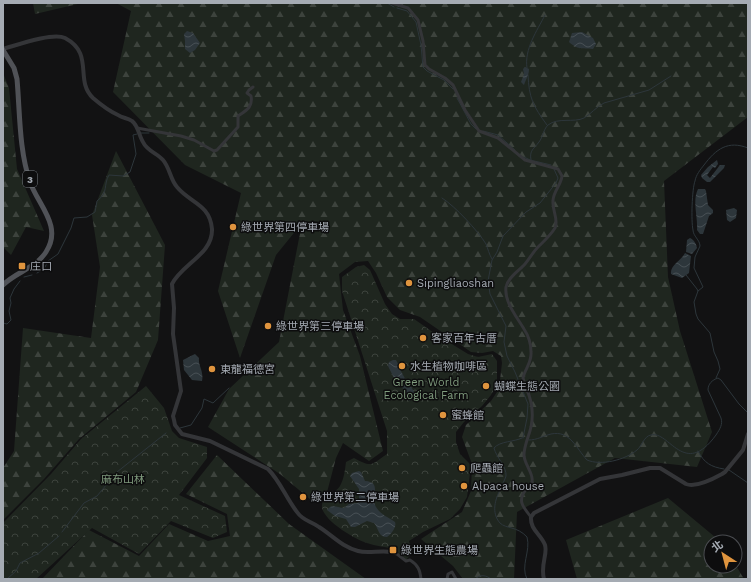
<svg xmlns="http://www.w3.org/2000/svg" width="751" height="582" font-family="'Work Sans','Noto Sans TC',sans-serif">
	<defs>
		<pattern id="forest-firs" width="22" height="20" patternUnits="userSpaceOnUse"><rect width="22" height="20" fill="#1f261f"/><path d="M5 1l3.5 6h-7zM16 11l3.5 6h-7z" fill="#3d433d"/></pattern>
		<pattern id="park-crowns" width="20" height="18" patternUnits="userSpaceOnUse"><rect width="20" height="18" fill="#1f261f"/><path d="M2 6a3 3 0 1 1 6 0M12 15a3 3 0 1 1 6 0" fill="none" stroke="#3d433d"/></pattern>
		<pattern id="water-waves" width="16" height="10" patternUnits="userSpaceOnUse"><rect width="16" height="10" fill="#2d363b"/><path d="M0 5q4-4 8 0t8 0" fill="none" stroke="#485055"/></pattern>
	</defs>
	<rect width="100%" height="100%" fill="#121213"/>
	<path fill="url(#forest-firs)" d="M33 3H82L35 14Z
		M116 3H748V117L664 181 668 277 680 331 712 432 697 467 615 458 517 512 514 579H463L453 566 421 539 462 512 471 491 472 464 462 437 466 425 491 401 499 389 502 363 501 356 493 351 482 353 471 352 420 317 400 310 387 297 376 273 368 261 355 262 339 274 343 310 360 356 383 451 369 461 343 443 336 458 326 496 311 500 280 474 208 427 229 389 279 342 302 223 276 255 240 358 218 291 241 193 185 165 113 92 131 11Z
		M3 73 9 88 17 169 44 231 26 227 11 255 3 247Z
		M116 151 165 245 158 340 136 392 79 439 44 479 3 520V468L14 451 23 328 91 338 100 267 92 215Z
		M217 455 289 524 366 579H42L89 530 139 556 169 524 208 541 230 536 227 514 186 494Z
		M668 498 721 542H711V566H735V564L744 579H577L566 540Z"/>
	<path fill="url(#park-crowns)" d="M364 265 370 270 385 304 392 314 400 319H414L437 335 468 354 478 357 492 354 497 361V384L491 395 482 406 464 422 456 432V442L460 454 471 465 467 497 460 509 450 519 423 532 409 541 412 553 406 560C403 557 398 552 394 549 388 547 375 546 367 543 356 540 320 519 322 505 323 496 336 493 340 486 344 479 345 470 346 462L354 458C372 468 371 465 387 454V431L342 291V277L356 267Z
		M146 386 164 408 172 431 179 438 207 447V458L179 495 225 516 227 532 213 538 171 521 139 554 92 528 36 579H3V523L51 474 81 439Z"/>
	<path fill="url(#water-waves)" d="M187 31 193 33 200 43 195 50 190 53 185 49V41L184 34Z
		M582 32 593 38 596 44 593 49C581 48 578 50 569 42L572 33Z
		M525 67 529 69C529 75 526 79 524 85L521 82 524 74 523 69Z
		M717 160 718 164 715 168 713 167 707 175 710 178 720 165H725L724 168 710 182H707L702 178 701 175 708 167Z
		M698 189H705L706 191 708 205 713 210V213L709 216 703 234H700L697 230C698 217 692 201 698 189Z
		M734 208 737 210 736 218 730 222 727 220 726 210Z
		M690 238C694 240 696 243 697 248L692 254 686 252 687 240Z
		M685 253 691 256 689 273 682 278 671 274C670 265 681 261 685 253Z
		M195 354 199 358C198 366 204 371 202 381L192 380 184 370 183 360Z
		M393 360H396C399 365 400 370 403 375 408 385 413 386 416 398L409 401 406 392 395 380 388 366 389 362Z
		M359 471 361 472 365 481C383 482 370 498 376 507 381 515 388 517 395 522 397 527 391 534 387 537 378 537 379 529 374 523L367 521 355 527H351L346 519 335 516 327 510C332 503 337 508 344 508L349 504 358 503 359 501V489L350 476 352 473Z"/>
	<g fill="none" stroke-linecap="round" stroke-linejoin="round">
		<path stroke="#2d363b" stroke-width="1" d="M387 3 394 7
			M397 8 407 11 416 22 421 45 423 67 427 71 444 80 453 89
			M527 68C524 49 537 31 545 15
			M528 75C529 98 533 106 547 125
			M457 98 471 124 476 129
			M483 131 498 135 515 150
			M141 133H149
			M524 157 530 160 551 165
			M531 160C529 150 534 149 539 142 543 137 543 130 548 125 558 117 574 123 584 118 591 114 596 107 604 103L649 90 671 76
			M442 198C455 206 478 231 486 244 488 249 489 254 492 259
			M37 273 44 269 48 261 58 254 71 228 74 218 87 217 95 212 97 201C109 192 103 185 109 175L123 176 130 172 136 154 133 135 137 134
			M686 275 697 289 698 291 694 302 696 314 698 319 710 333 714 352 718 361 720 369 716 378
			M24 277 32 275
			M698 291 703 287 694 268 695 257 700 246C700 240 693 236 693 230 691 221 692 189 695 181 696 175 700 170 704 165 716 149 728 140 748 148
			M3 323 7 324 11 320 9 311 11 303 10 298 14 289 20 281
			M180 428 191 425 202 408 204 399 213 403 229 388
			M522 438C514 442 500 441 494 448 496 457 507 467 506 476 505 480 502 484 501 488 495 499 491 513 500 523 506 529 517 526 527 537 531 551 520 566 527 579
			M523 438 527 418 528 404 515 372 507 356 504 342 506 326 490 294 488 281 492 260 497 252 503 236 526 212 540 203 556 183 558 178 554 169
			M529 440C537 440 543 436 551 434 570 430 576 448 587 460 601 466 625 460 637 450 642 446 644 436 651 435 669 430 684 479 716 435 720 429 723 424 721 418L708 390C708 384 712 380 718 378L721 380 739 404 748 413
			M698 451C704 463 711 467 724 469
			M729 470 748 483
			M62 532 84 503 97 496 117 472 166 433
			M7 579 16 571 20 563 39 553 59 536
			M475 579C480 574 486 575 491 579"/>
		<path stroke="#343538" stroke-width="3" d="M392 3 408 8 418 20 423 41 425 65 429 69 445 78 453 85 465 110 479 131 498 138 525 160 558 169 562 176C561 185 553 192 553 201 552 210 559 220 555 228 550 236 544 241 538 247 533 252 530 258 525 264 519 271 508 277 506 287 504 302 517 317 524 329 528 335 531 344 531 352 532 362 525 369 523 378 526 389 532 399 532 410 533 419 531 429 528 437 526 443 524 449 524 455 524 464 534 474 532 481 532 484 529 486 527 488 517 500 522 506 531 517
			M137 128 181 136 194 140 214 151 217 150 238 127V116C247 110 253 107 251 96L247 93 249 90 253 87
			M391 552 397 554 406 561 410 560C418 565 420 570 421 579
			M447 579 448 574 452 572 456 579"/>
		<path stroke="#343538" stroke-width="4" d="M3 49C17 45 53 32 65 38 95 54 74 80 93 98 100 104 109 111 118 115 122 118 128 118 132 121 138 125 139 136 143 142 147 151 157 153 163 160 170 168 170 179 177 187 190 203 210 204 212 229 213 254 182 264 172 284L174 308 173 334 181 391 173 416 174 420 175 425 182 434 210 441 268 469C280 481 286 498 297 512 303 521 311 521 319 527 332 535 342 547 358 551 368 554 380 550 391 552
			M544 579C540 565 548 554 545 545 541 534 530 530 531 517L534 513 600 479 622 475 650 468H660L686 484C696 488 713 479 722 474L725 472 743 450 748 434"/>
		<path stroke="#505257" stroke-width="5" d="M3 50 14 68 17 79C20 113 19 150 30 182 38 205 63 226 46 252 36 268 16 272 3 285"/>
	</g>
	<g fill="#df943e" stroke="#0d0d0e" stroke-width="1.5">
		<circle cx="233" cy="227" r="4"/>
		<rect x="18" y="262" width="8" height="8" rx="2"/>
		<circle cx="409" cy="283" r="4"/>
		<circle cx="268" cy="326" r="4"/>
		<circle cx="423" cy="338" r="4"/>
		<circle cx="402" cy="366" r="4"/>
		<circle cx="212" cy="369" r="4"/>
		<circle cx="486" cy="386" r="4"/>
		<circle cx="443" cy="415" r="4"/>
		<circle cx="462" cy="468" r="4"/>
		<circle cx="464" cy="486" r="4"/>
		<circle cx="303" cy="497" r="4"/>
		<rect x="389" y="546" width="8" height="8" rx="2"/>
	</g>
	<g text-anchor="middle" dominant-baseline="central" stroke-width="3" stroke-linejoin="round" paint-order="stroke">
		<rect fill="#0d0d0e" stroke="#777c82" stroke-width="1" x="23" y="171" width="14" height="16" rx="3"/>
		<g font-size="10" font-weight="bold" fill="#a5abb3">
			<text x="30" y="179">3</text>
		</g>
		<g font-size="11" fill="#a5abb3" stroke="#0d0d0e" text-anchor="start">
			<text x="241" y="227">綠世界第四停車場</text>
			<text x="30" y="266">庄口</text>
			<text x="417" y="283">Sipingliaoshan</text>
			<text x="276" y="326">綠世界第三停車場</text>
			<text x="431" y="338">客家百年古厝</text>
			<text x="410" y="366">水生植物咖啡區</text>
			<text x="220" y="369">東龍福德宮</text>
			<text x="494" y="386">蝴蝶生態公園</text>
			<text x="451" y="415">蜜蜂館</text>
			<text x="470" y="468">爬蟲館</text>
			<text x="472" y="486">Alpaca house</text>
			<text x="311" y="497">綠世界第二停車場</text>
			<text x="401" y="550">綠世界生態農場</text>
		</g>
		<g font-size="11" fill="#809c7e" stroke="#0d0d0e">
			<text x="426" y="382">Green World<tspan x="426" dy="13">Ecological Farm</tspan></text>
			<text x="123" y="479">麻布山林</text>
		</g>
	</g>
	<rect width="751" height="582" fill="none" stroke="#a5abb3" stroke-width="8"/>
	<g transform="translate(723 554) rotate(324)"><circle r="19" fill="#0d0d0e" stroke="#4a4c50"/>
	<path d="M0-3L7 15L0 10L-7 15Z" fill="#df943e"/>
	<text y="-6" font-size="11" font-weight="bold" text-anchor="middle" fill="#a5abb3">北</text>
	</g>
</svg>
